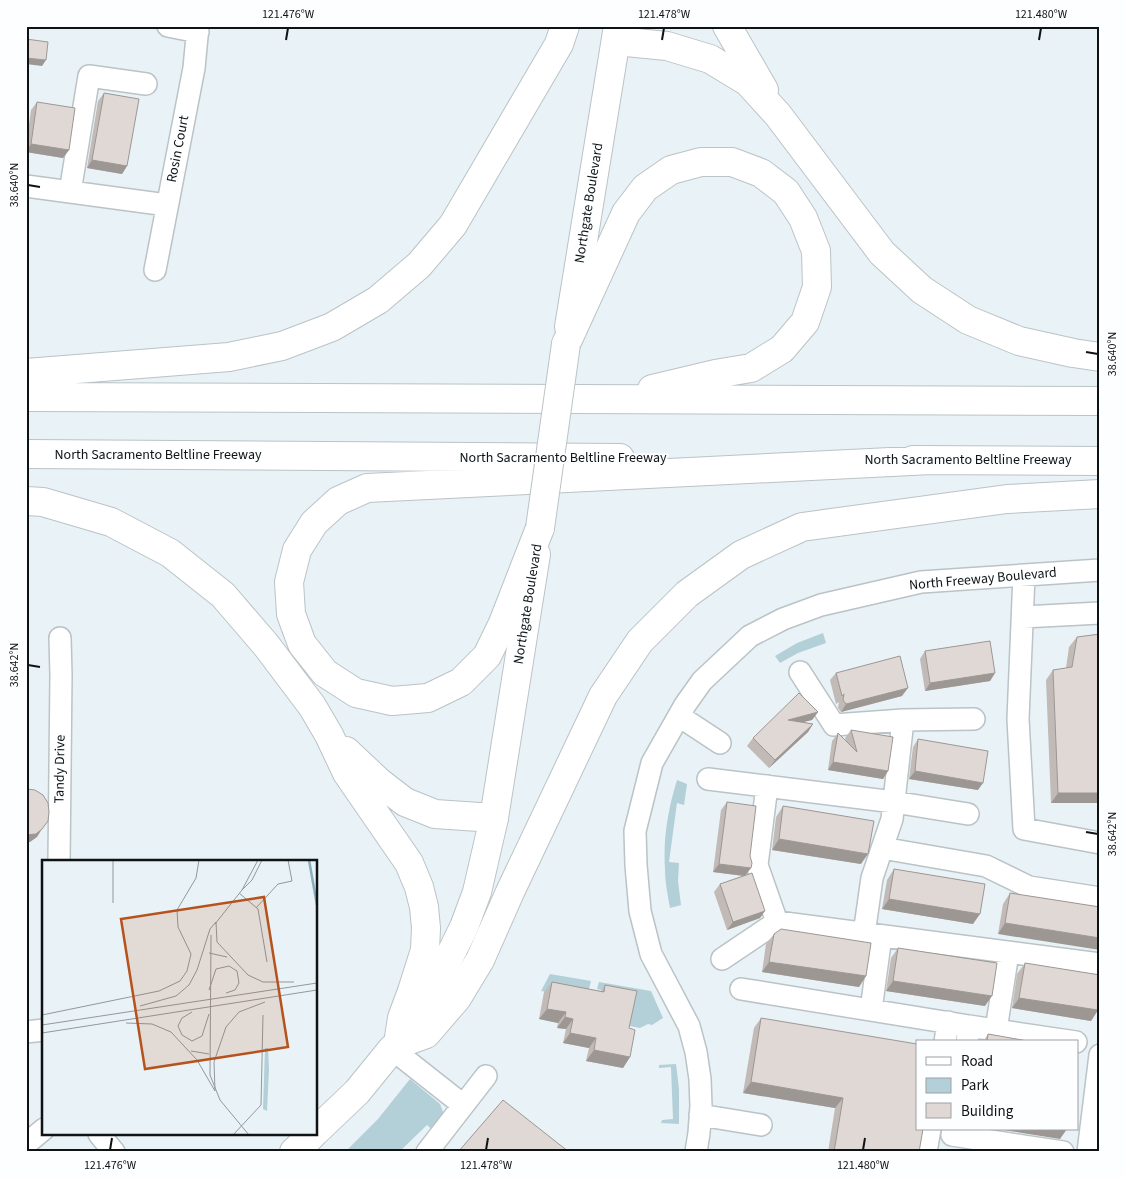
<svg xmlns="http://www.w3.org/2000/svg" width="1126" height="1178" font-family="'Source Sans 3',sans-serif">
	<rect width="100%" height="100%" fill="#e9f2f6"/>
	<path fill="#b3cfd8" d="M823 633 826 643 798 653 780 663 775 656 797 643Z
		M677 780 687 784 684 805 677 803 669 862 679 863 678 881 681 905 670 908C668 896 665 883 665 869 663 839 668 809 677 780Z
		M550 974 591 981 586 1000 541 991Z
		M599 982 651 991 663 1018 652 1025 648 1024 640 1028 630 1026 607 991 597 989Z
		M676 1064 679 1089V1124L661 1123 662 1120 673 1119 671 1067 659 1068V1065Z
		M410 1079 440 1104 443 1112V1116L433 1130 427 1125 399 1152H345L378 1119Z"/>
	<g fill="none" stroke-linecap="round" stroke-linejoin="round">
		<g stroke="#bac3c6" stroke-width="24">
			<path id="minor" d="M168 26 198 32
				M26 186 167 205
				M70 192 89 76 146 84
				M155 270 194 68 198 26
				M1024 575 1018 719 1024 829 1100 843
				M1023 617 1100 613
				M800 672 834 725 903 720 974 719
				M679 716 720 743
				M708 779 894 802 968 814
				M767 786 757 865 777 922
				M882 848 986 866 1029 887 1100 898
				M59 862 61 675 60 638
				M864 934 872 878 892 819 903 720
				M722 959 777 922 1100 964
				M741 989 969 1026 967 1042
				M871 1010 881 936
				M969 1026 1076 1042
				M996 1030 1008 953
				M26 1032 44 1030
				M945 1042 948 1022
				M392 1049 463 1105
				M700 1115 761 1125
				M953 1129 952 1135 1063 1152
				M99 1134 114 1152
				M26 1144 44 1129
				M427 1152 486 1076
				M696 1152 699 1133 701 1106 700 1079 696 1052 689 1026 651 954 640 911 636 865 635 831 652 763 685 705 702 681 750 636 783 619 821 605 921 582 1100 570
				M926 1152 930 1129
				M1088 1152 1100 1055"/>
		</g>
		<g stroke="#bac3c6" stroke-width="30">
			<path id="major" d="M569 327 618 26
				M316 1131 357 1092 392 1049 398 1044 433 990 464 927 477 892 494 818 536 554
				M294 1152 313 1134"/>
		</g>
		<g stroke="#bac3c6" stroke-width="30">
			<path id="highway" d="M727 26 764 90
				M616 41 667 46 710 59 748 82 778 115 882 253 922 290 968 320 1019 341 1073 353 1100 357
				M566 344 626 213 645 188 671 170 701 162H732L761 173 786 192 803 218 816 251 817 287 805 322 782 349 751 368 715 374 652 389
				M26 373 229 357 282 346 332 327 378 300 419 265 453 225 559 44 565 26
				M26 397 1100 401
				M26 454 620 458
				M913 460 1100 461
				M26 501 43 502 111 522 170 553 223 595 266 645 312 706 329 735 347 773 409 863 419 887 424 907 426 928 425 950 412 991 402 1018 398 1044 426 1034 457 998 480 960 510 892 603 696 640 641 687 594 741 555 802 527 1007 499 1100 494
				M540 528 503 623 487 656 461 682 428 698 392 701 356 693 325 673 302 644 291 614 289 582 297 550 314 523 338 501 367 488 931 460
				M346 751 379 782 405 802 435 814 494 818"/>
		</g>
		<use href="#minor" stroke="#fff" stroke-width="21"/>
		<use href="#major" stroke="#fff" stroke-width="28"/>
		<use href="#highway" stroke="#fff" stroke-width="28"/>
		<g stroke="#bac3c6" stroke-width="30" stroke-linecap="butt">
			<path id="major-bridge" d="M540 528 566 344"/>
		</g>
		<use href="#major-bridge" stroke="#fff" stroke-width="28"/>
	</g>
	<path fill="#c1bab6" d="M104 93 127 166 122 174 87 168 98 101Z
		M37 102 69 150 63 158 26 152V146L31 110Z
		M1077 637 1100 803H1051L1046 680 1053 670 1066 668 1069 647Z
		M925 651 995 673 990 681 925 691 920 659Z
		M836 673 902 696 841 712 838 708 839 702 836 704 830 680Z
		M818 712 812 720 803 722 813 724 808 732 769 768 747 746 753 738Z
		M851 730 888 771 883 779 828 770 832 741 838 733 846 741 845 738Z
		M918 739 978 790 909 779 913 747Z
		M727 802 746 875 760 918 727 930 714 892 720 884 743 876 713 872 721 810Z
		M783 806 861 864 772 850 776 817Z
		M894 869 973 924 882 909 887 880Z
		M1010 893 1100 907 998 934 1003 904Z
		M774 934 866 976 859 987 762 972 766 944Z
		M898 948 985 1006 886 991 891 958Z
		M1025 963 1098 1010 1091 1021 1012 1008 1017 974Z
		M552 982 601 991 605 985 629 1028 630 1057 623 1068 586 1061 589 1048 563 1043 566 1029 557 1028 558 1023 539 1019 544 992Z
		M761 1018 919 1152H828L835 1108 743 1093 754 1028Z
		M988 1034 1028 1042H983Z"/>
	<path fill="#9d9794" d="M26 58 46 60 42 66 26 64Z
		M31 144 69 150 63 158 26 152V151Z
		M92 160 127 166 122 174 87 168Z
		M995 673 990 681 925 691 930 683Z
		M908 688 902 696 841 712 846 704Z
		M818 712 812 720 783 727 788 720Z
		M813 724 808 732 769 768 775 760Z
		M833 762 888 771 883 779 828 770Z
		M915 771 983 783 978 790 909 779Z
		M1058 793H1100V803H1051Z
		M42 829 37 837 30 842H26V835Z
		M779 839 868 854 861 864 772 850Z
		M719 864 751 868 745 876 713 872Z
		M889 899 980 914 973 924 882 909Z
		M765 911 760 918 727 930 733 922Z
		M1005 923 1100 938V950L998 934Z
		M769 962 866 976 859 987 762 972Z
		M893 981 992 996 985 1006 886 991Z
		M1019 998 1098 1010 1091 1021 1012 1008Z
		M547 1009 566 1012 558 1023 539 1019Z
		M565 1017 573 1019 566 1029 557 1028Z
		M570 1033 596 1038 589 1048 563 1043Z
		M594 1050 630 1057 623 1068 586 1061Z
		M751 1082 843 1098 835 1108 743 1093Z
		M997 1129H1067L1060 1139Z"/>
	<path fill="#e0d8d4" stroke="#9d9794" d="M26 39 48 42 46 60 26 58Z
		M104 93 139 99 127 166 92 160Z
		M37 102 75 108 69 150 31 144Z
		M1100 634V793H1058L1053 670 1072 667 1077 637Z
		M990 641 995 673 930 683 925 651Z
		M900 656 908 688 846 704 843 700 844 694 842 696 836 673Z
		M799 693 818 712 788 720 813 724 775 760 753 738Z
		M26 719H28L27 789 35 790 43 795 48 803 49 812 48 821 42 829 36 834 26 835V840Z
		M851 730 893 737 888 771 833 762 838 733 857 752Z
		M918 739 988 751 983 783 915 771Z
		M727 802 756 806 750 856 752 863 751 868 719 864Z
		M783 806 874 821 868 854 779 839Z
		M894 869 985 884 980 914 889 899Z
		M752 873 765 911 733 922 720 884Z
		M1010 893 1100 907V938L1005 923Z
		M781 929 871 943 866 976 769 962 774 934Z
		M898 948 997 963 992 996 893 981Z
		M1025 963 1100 975V1001L1098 1010 1019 998Z
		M552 982 604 992 605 985 637 991 629 1028 635 1030 630 1057 594 1050 596 1038 570 1033 573 1019 565 1017 566 1012 547 1009Z
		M761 1018 917 1044V1129H923L919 1152H834L843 1098 751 1082Z
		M988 1034 1028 1041V1042H987Z
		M503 1100 569 1152H458Z"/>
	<path fill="none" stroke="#101314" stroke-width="2" d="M286 40 288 28M662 40 664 28M1039 40 1041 28M28 185 40 187M1086 352 1098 354M28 665 40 667M1086 832 1098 834M110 1150 112 1138M486 1150 488 1138M863 1150 865 1138"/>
	<g text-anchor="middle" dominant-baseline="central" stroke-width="4" stroke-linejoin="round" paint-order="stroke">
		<g font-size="14" fill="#101314" stroke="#fcfeff">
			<text transform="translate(178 149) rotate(-79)">Rosin Court</text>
			<text transform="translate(589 203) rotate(-81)">Northgate Boulevard</text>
			<text x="158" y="455">North Sacramento Beltline Freeway</text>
			<text x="563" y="458">North Sacramento Beltline Freeway</text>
			<text x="968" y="460">North Sacramento Beltline Freeway</text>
			<text transform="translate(983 579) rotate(-5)">North Freeway Boulevard</text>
			<text transform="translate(528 604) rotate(-81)">Northgate Boulevard</text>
			<text transform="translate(60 769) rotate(-89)">Tandy Drive</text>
		</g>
	</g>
	<g transform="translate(42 860)">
		<rect width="275" height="275" fill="#e9f2f6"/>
		<path d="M223 188H226L227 209 225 251 221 249Z" fill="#b3cfd8"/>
		<path fill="none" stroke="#87b0be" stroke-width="2.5" d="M267 0 275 45"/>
		<path fill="none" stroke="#92999c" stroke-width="1" d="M71 0V43M200 30 210 20 220 0M197 33 216 49 225 102M214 48 236 24 250 21 246 0M174 62 175 82 206 115 221 122H252M173 64 200 30 216 0M169 75 168 215 178 240 207 275M167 93 185 97M167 130 174 109 187 106 195 111 197 123 193 130 184 133M98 146 134 136 147 125 155 110 168 69 174 62M150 152 140 158 136 166 140 175 150 181 160 176 167 154M0 155 117 131 138 121 145 111 149 94 136 67 135 50 154 18 157 0M84 163 110 164 129 172 155 200 173 231M0 165 275 123M0 173 275 130M149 191 167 194M173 231 172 202 184 167 197 152 223 142M191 275 219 245 221 155"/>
		<path fill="#b6521c" fill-opacity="0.15" stroke="#b6521c" stroke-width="2.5" d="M222 37 246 187 103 209 79 59Z"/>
		<rect width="275" height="275" fill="none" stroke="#101314" stroke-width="2.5"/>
	</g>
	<rect width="1126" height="1178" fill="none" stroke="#fcfeff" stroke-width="55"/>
	<rect x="916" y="1040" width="162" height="90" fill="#fcfeff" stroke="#9ea0a1"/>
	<rect x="926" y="1057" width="25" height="8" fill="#ffffff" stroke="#9ea0a1"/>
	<text x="961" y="1066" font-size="15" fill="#101314">Road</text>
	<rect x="926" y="1078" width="25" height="15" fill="#b3cfd8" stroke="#9ea0a1"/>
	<text x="961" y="1090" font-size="15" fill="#101314">Park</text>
	<rect x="926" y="1103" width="25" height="15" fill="#e0d8d4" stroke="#9ea0a1"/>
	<text x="961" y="1116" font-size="15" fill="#101314">Building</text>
	<rect x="28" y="28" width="1070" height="1122" fill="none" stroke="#101314" stroke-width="2"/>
	<g font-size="12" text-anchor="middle" fill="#101314">
		<text x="288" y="18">121.476°W</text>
		<text x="664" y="18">121.478°W</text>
		<text x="1041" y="18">121.480°W</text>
		<text transform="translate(14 185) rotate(-90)" y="4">38.640°N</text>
		<text transform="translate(1112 354) rotate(-90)" y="4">38.640°N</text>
		<text transform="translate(14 665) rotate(-90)" y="4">38.642°N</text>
		<text transform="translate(1112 834) rotate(-90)" y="4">38.642°N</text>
		<text x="110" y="1169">121.476°W</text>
		<text x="486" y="1169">121.478°W</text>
		<text x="863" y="1169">121.480°W</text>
	</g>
</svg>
